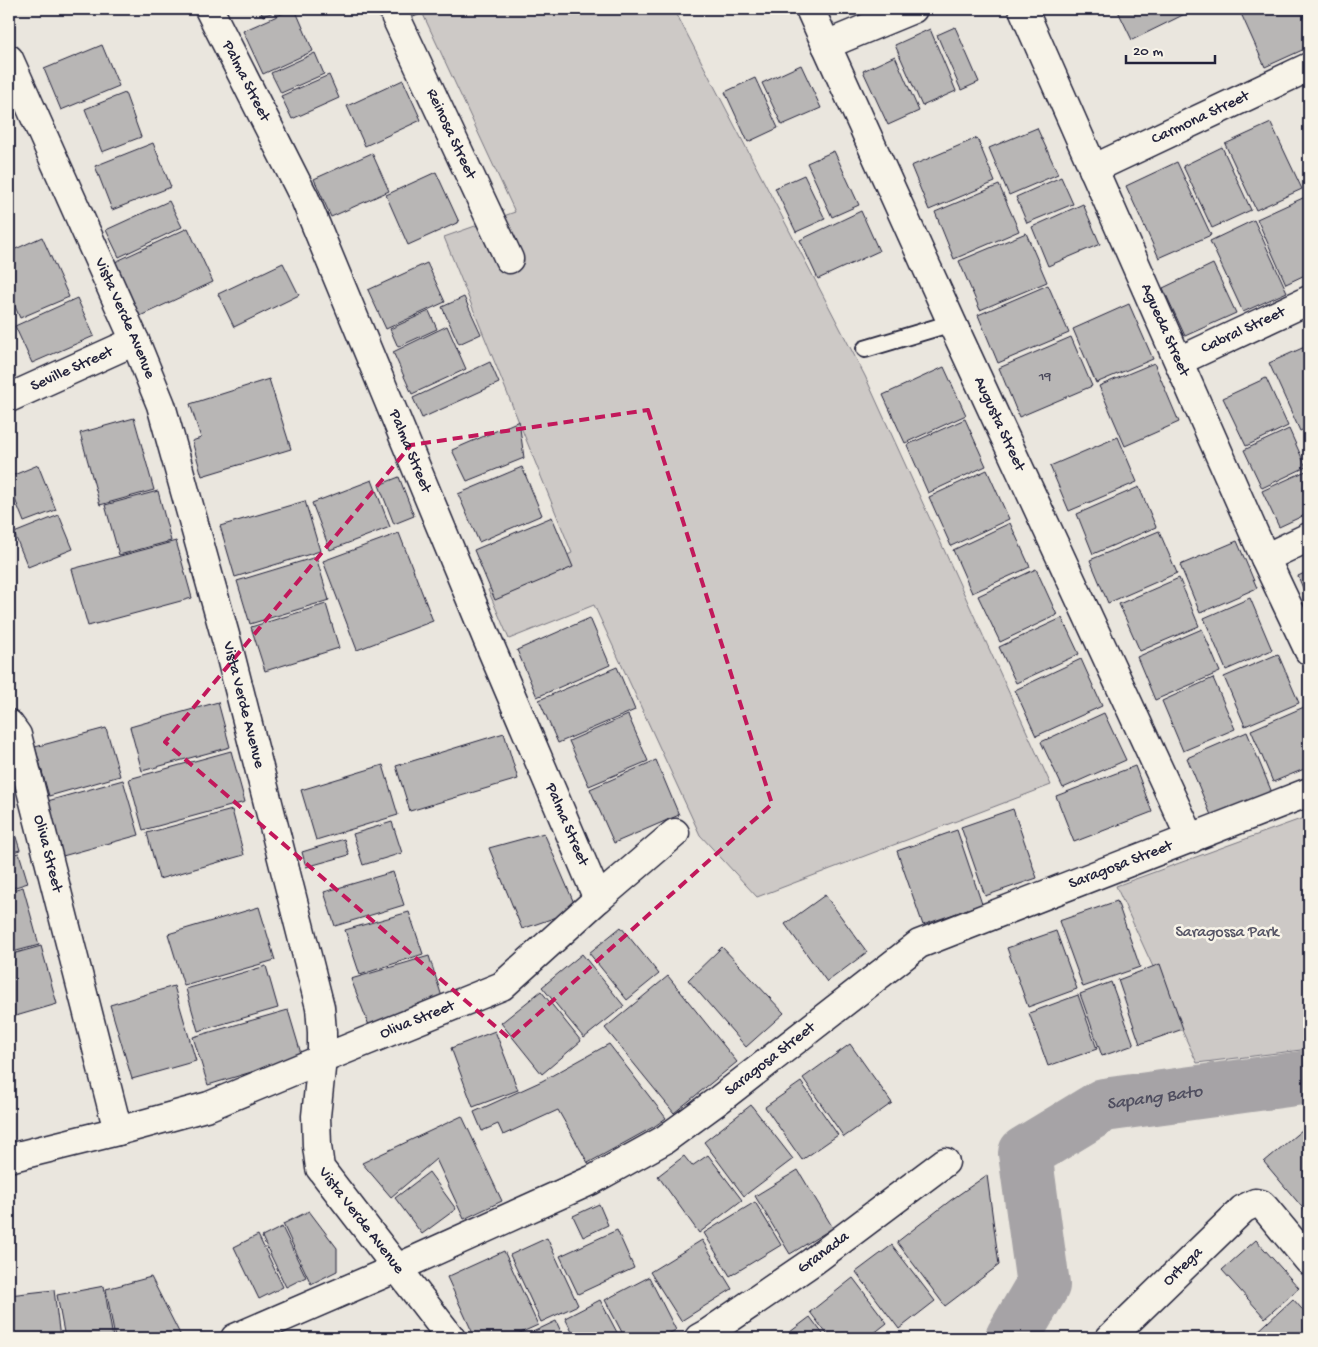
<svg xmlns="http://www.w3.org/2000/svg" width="1318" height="1347" font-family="'Gochi Hand',sans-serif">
	<rect width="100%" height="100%" fill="#eae6de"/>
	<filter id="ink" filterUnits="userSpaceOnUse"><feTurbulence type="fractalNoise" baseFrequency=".02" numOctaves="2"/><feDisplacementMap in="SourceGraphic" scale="10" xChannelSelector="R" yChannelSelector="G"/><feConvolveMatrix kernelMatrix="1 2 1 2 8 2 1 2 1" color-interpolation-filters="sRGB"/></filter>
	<g filter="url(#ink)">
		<path fill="#cdc9c6" stroke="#787680" d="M429 9H674L865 376 1051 785 757 897 700 835 594 605 509 639 488 590 572 553 444 237 515 212 422 12Z
			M1309 816V1049L1197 1063 1116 886Z"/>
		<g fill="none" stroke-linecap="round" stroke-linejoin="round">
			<path stroke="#a6a3a6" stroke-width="54" id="s1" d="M1012 1338 1043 1285 1025 1153 1104 1105 1309 1077"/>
		</g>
		<path fill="#b8b6b5" stroke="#22223b" d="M259 9H282L263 16Z
			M293 9H295L313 51 263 74 243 31Z
			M407 9H432L411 18Z
			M1117 9H1184L1187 13 1132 40Z
			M1239 9H1301L1309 27V47L1265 67Z
			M955 27 979 82 961 90 937 35Z
			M930 29 956 91 922 106 895 45Z
			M102 45 119 86 61 110 44 69Z
			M315 53 324 74 281 93 271 73Z
			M895 56 919 111 888 125 863 71Z
			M801 65 821 108 782 125 762 83Z
			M329 75 339 98 292 119 281 96Z
			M755 78 778 128 748 142 725 92Z
			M403 80 421 120 365 146 347 106Z
			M125 93 141 137 102 152 85 109Z
			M1271 123 1302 189 1256 210 1225 144Z
			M1037 128 1058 174 1009 195 989 148Z
			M977 138 995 182 929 210 911 166Z
			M153 143 171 187 112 210 95 166Z
			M1222 147 1251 210 1212 228 1183 166Z
			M834 151 859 205 832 217 807 163Z
			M372 153 389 191 331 217 314 179Z
			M1177 162 1211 235 1159 258 1126 186Z
			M436 172 459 222 408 245 386 195Z
			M804 175 825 219 796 232 775 188Z
			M1061 177 1073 204 1027 223 1016 197Z
			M999 185 1019 231 954 259 935 212Z
			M1305 197 1309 207V273L1286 284 1257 219Z
			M169 201 182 227 119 257 106 230Z
			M1083 204 1100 244 1048 266 1032 227Z
			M861 211 879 251 818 279 800 240Z
			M1254 220 1287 292 1243 312 1210 241Z
			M188 228 213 282 140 316 115 262Z
			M1026 233 1047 282 980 310 959 261Z
			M42 237 69 297 20 318 9 293V252Z
			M283 263 299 295 234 327 218 294Z
			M427 263 445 302 386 329 368 290Z
			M1213 264 1236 313 1185 336 1163 288Z
			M1048 285 1069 333 998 363 978 315Z
			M464 297 481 334 459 344 442 307Z
			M77 298 94 336 32 363 15 326Z
			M1129 304 1153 359 1096 383 1073 329Z
			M429 311 437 329 398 347 390 329Z
			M447 326 466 369 412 394 393 352Z
			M1071 337 1092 386 1019 417 999 368Z
			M1309 345V427L1300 431 1269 363Z
			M490 362 499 383 422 418 413 398Z
			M1154 363 1179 422 1125 446 1099 386Z
			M944 367 966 415 905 443 883 395Z
			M1266 378 1288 426 1246 446 1223 398Z
			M269 379 291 449 202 476 192 441 201 438 190 404Z
			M134 418 154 490 100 505 80 433Z
			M965 419 986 466 928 493 907 445Z
			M519 421 524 458 467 481 452 450Z
			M1289 429 1306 467 1262 488 1244 450Z
			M1118 437 1137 482 1069 511 1050 466Z
			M38 465 56 510 24 522 9 484V477Z
			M522 467 542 515 479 542 458 494Z
			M987 470 1009 519 951 546 929 497Z
			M1308 470 1309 473V513L1279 527 1262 491Z
			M399 477 414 516 394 524 379 485Z
			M372 480 390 527 330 550 312 503Z
			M1139 487 1156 527 1093 554 1077 514Z
			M158 491 171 541 119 555 105 505Z
			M305 501 320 551 235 577 220 526Z
			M59 515 73 549 28 567 14 533Z
			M552 517 573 567 495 600 474 550Z
			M1010 523 1030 567 972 593 953 550Z
			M1159 531 1177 573 1108 603 1090 560Z
			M399 533 433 621 357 650 323 561Z
			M176 541 192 598 88 626 72 569Z
			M1237 541 1257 588 1200 613 1180 565Z
			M316 557 329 600 250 624 237 581Z
			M1036 569 1057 615 1000 642 978 596Z
			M1309 571V603L1298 576Z
			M1179 578 1199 626 1140 651 1119 604Z
			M1250 598 1272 650 1226 670 1204 618Z
			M326 604 339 648 265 671 251 627Z
			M590 618 610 665 537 697 517 650Z
			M1062 618 1079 654 1016 683 999 647Z
			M1202 629 1220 672 1155 700 1137 657Z
			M1278 654 1299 703 1245 726 1224 677Z
			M1081 659 1102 706 1036 736 1015 690Z
			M617 667 635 710 558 743 539 700Z
			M1213 678 1235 729 1183 751 1162 701Z
			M218 702 230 747 142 771 130 727Z
			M1304 707 1309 720V767L1273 782 1251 730Z
			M1104 713 1126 760 1063 788 1041 742Z
			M628 715 648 761 589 786 569 741Z
			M106 728 120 776 49 796 35 747Z
			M1247 732 1273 795 1213 820 1187 758Z
			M504 733 518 779 410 811 396 766Z
			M231 751 245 802 143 830 129 779Z
			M656 760 679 815 614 843 590 789Z
			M383 765 398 815 316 840 301 790Z
			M1135 766 1152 812 1074 842 1056 796Z
			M123 780 139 835 59 857 44 802Z
			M1013 809 1037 878 985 896 961 827Z
			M232 810 244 855 159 879 147 833Z
			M9 818H10L20 850 9 853Z
			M392 822 402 853 363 865 353 834Z
			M957 830 982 904 923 925 897 851Z
			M544 833 577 910 522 929 489 848Z
			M344 839 349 855 306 867 302 852Z
			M19 853 28 883 9 889V855Z
			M393 872 404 905 335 926 324 892Z
			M23 887 39 945 9 953V891Z
			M825 895 867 952 827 982 785 924Z
			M1117 901 1140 967 1083 987 1059 921Z
			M259 907 275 960 184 986 168 934Z
			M409 912 423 954 360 975 345 930Z
			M621 927 659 974 627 1000 589 953Z
			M1056 931 1077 989 1028 1007 1007 948Z
			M41 946 57 1004 9 1018V955Z
			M722 947 784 1013 746 1047 688 980Z
			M582 954 624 1006 584 1038 542 987Z
			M429 956 444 1003 370 1028 351 979Z
			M1160 964 1183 1029 1140 1044 1118 980Z
			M266 966 278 1008 198 1031 186 989Z
			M668 976 737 1062 674 1113 605 1028Z
			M1111 982 1134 1045 1102 1056 1080 994Z
			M174 986 196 1061 132 1079 110 1005Z
			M541 991 581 1041 542 1074 501 1023Z
			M1078 995 1097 1049 1048 1066 1029 1013Z
			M288 1010 302 1057 208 1085 193 1037Z
			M495 1031 518 1090 473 1107 451 1048Z
			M609 1044 666 1118 655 1126 588 1163 558 1110 503 1135 498 1124 482 1131 474 1112 542 1081Z
			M850 1044 892 1103 844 1137 803 1078Z
			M801 1082 838 1135 802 1160 765 1107Z
			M751 1105 793 1159 744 1196 704 1142Z
			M462 1116 502 1201 464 1219 436 1159 391 1197 362 1163Z
			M1309 1124V1211L1307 1213 1264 1162Z
			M708 1155 742 1200 699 1233 658 1176 684 1156 692 1166Z
			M798 1170 833 1228 790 1254 755 1196Z
			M429 1172 456 1209 422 1234 395 1198Z
			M987 1175 999 1265 945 1306 897 1242 951 1200Z
			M755 1202 781 1245 730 1276 704 1233Z
			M599 1204 608 1225 583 1237 573 1216Z
			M309 1211 337 1248V1271L311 1284 283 1224Z
			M1309 1219V1230L1304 1223Z
			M282 1227 306 1277 286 1287 262 1237Z
			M617 1230 634 1268 578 1294 560 1256Z
			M258 1235 283 1287 259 1299 234 1247Z
			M547 1238 578 1305 541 1322 510 1255Z
			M702 1240 732 1289 681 1321 650 1272Z
			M1256 1240 1299 1288 1265 1318 1222 1270Z
			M892 1245 935 1301 899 1329 856 1272Z
			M9 1251 12 1278H9Z
			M504 1251 538 1325 509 1338H475L447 1277Z
			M151 1277 182 1338H115L106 1289Z
			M649 1277 676 1330 660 1338H625L605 1300Z
			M853 1278 887 1323 868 1338H830L810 1312Z
			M104 1286 113 1338H65L57 1295Z
			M54 1290 60 1338H9V1295Z
			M1293 1299 1309 1317V1338H1257L1254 1335Z
			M600 1300 620 1338H575L565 1318Z
			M810 1317 826 1338H782Z
			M556 1321 564 1338H520Z"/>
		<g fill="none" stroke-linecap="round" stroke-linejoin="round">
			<g stroke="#22223b" stroke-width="20">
				<path id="lane" d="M865 349 952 323"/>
			</g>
			<g stroke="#22223b" stroke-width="31">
				<g id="street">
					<path id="s2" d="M209 9 305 199 488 641 598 899"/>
					<path id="s3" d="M392 9 509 259"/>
					<path id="s4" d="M810 9 952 323 1191 839"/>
					<path id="s5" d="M1023 9 1265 558 1309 651"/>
					<path d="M826 45 913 9"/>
					<path id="s6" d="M9 59 135 341 161 405 228 646 320 1007 322 1032V1059L316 1116 317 1146 320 1168 451 1338"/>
					<path id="s7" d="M1093 169 1309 67"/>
					<path id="s8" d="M1179 361 1309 300"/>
					<path id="s9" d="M9 398 135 341"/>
					<path d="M1265 558 1309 537"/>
					<path id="s10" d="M9 724 17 735 118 1131 209 1106 322 1059 502 986 598 899 675 833"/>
					<path d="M9 1158 118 1131"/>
					<path id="s11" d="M235 1338 397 1268 592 1180 664 1140 720 1099 919 944 1309 792"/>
					<path id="s12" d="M699 1338 708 1333 812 1262 945 1162"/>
					<path id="s13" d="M1110 1338 1243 1209 1255 1203 1261 1204 1265 1208 1309 1261"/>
				</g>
			</g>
			<use href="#lane" stroke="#f7f3e8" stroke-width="16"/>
			<use href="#street" stroke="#f7f3e8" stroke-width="28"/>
		</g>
	</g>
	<path fill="none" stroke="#c2185b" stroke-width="4" stroke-dasharray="10 6" stroke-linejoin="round" d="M648 410 772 804 510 1039 165 742 411 445Z"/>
	<g text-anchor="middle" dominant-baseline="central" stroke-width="5" stroke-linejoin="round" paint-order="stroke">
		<g font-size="14" fill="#48475a">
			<text x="1045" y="377">19</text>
		</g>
		<g font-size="16" fill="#22223b" stroke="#f7f3e8">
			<text stroke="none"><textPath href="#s2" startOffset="81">Palma Street</textPath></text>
			<text stroke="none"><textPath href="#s7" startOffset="119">Carmona Street</textPath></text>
			<text stroke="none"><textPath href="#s3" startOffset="138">Reinosa Street</textPath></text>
			<text stroke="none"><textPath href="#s6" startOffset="284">Vista Verde Avenue</textPath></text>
			<text stroke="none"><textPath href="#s5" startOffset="351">Agueda Street</textPath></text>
			<text stroke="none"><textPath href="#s8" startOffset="71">Cabral Street</textPath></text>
			<text stroke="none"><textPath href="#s9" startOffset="69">Seville Street</textPath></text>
			<text stroke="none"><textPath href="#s4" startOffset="456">Augusta Street</textPath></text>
			<text stroke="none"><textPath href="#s2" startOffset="486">Palma Street</textPath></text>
			<text stroke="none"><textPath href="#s6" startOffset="689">Vista Verde Avenue</textPath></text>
			<text stroke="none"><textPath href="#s2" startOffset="891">Palma Street</textPath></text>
			<text stroke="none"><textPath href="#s10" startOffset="136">Oliva Street</textPath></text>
			<text stroke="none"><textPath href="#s11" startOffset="1011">Saragosa Street</textPath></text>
			<text stroke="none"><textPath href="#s10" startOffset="742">Oliva Street</textPath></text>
			<text stroke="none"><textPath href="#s11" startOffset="606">Saragosa Street</textPath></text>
			<text stroke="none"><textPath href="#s6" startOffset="1229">Vista Verde Avenue</textPath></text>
			<text stroke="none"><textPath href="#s12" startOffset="151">Granada</textPath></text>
			<text stroke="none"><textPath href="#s13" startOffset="102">Ortega</textPath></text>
		</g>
		<g font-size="16" fill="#555465" stroke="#f7f3e8">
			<text x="1227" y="933">Saragossa Park</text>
		</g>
		<g font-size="18" font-style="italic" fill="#504f60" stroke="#f7f3e8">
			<text stroke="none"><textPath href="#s1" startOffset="338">Sapang Bato</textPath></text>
		</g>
	</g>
	<rect width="1318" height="1347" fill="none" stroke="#f7f3e8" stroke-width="30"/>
	<rect x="15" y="15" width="1288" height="1317" fill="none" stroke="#22223b" stroke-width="2" filter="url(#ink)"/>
	<path d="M1126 55v8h89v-8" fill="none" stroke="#22223b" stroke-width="2.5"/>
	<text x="1133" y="55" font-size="15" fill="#22223b" stroke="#f7f3e8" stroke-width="4" paint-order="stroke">20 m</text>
</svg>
